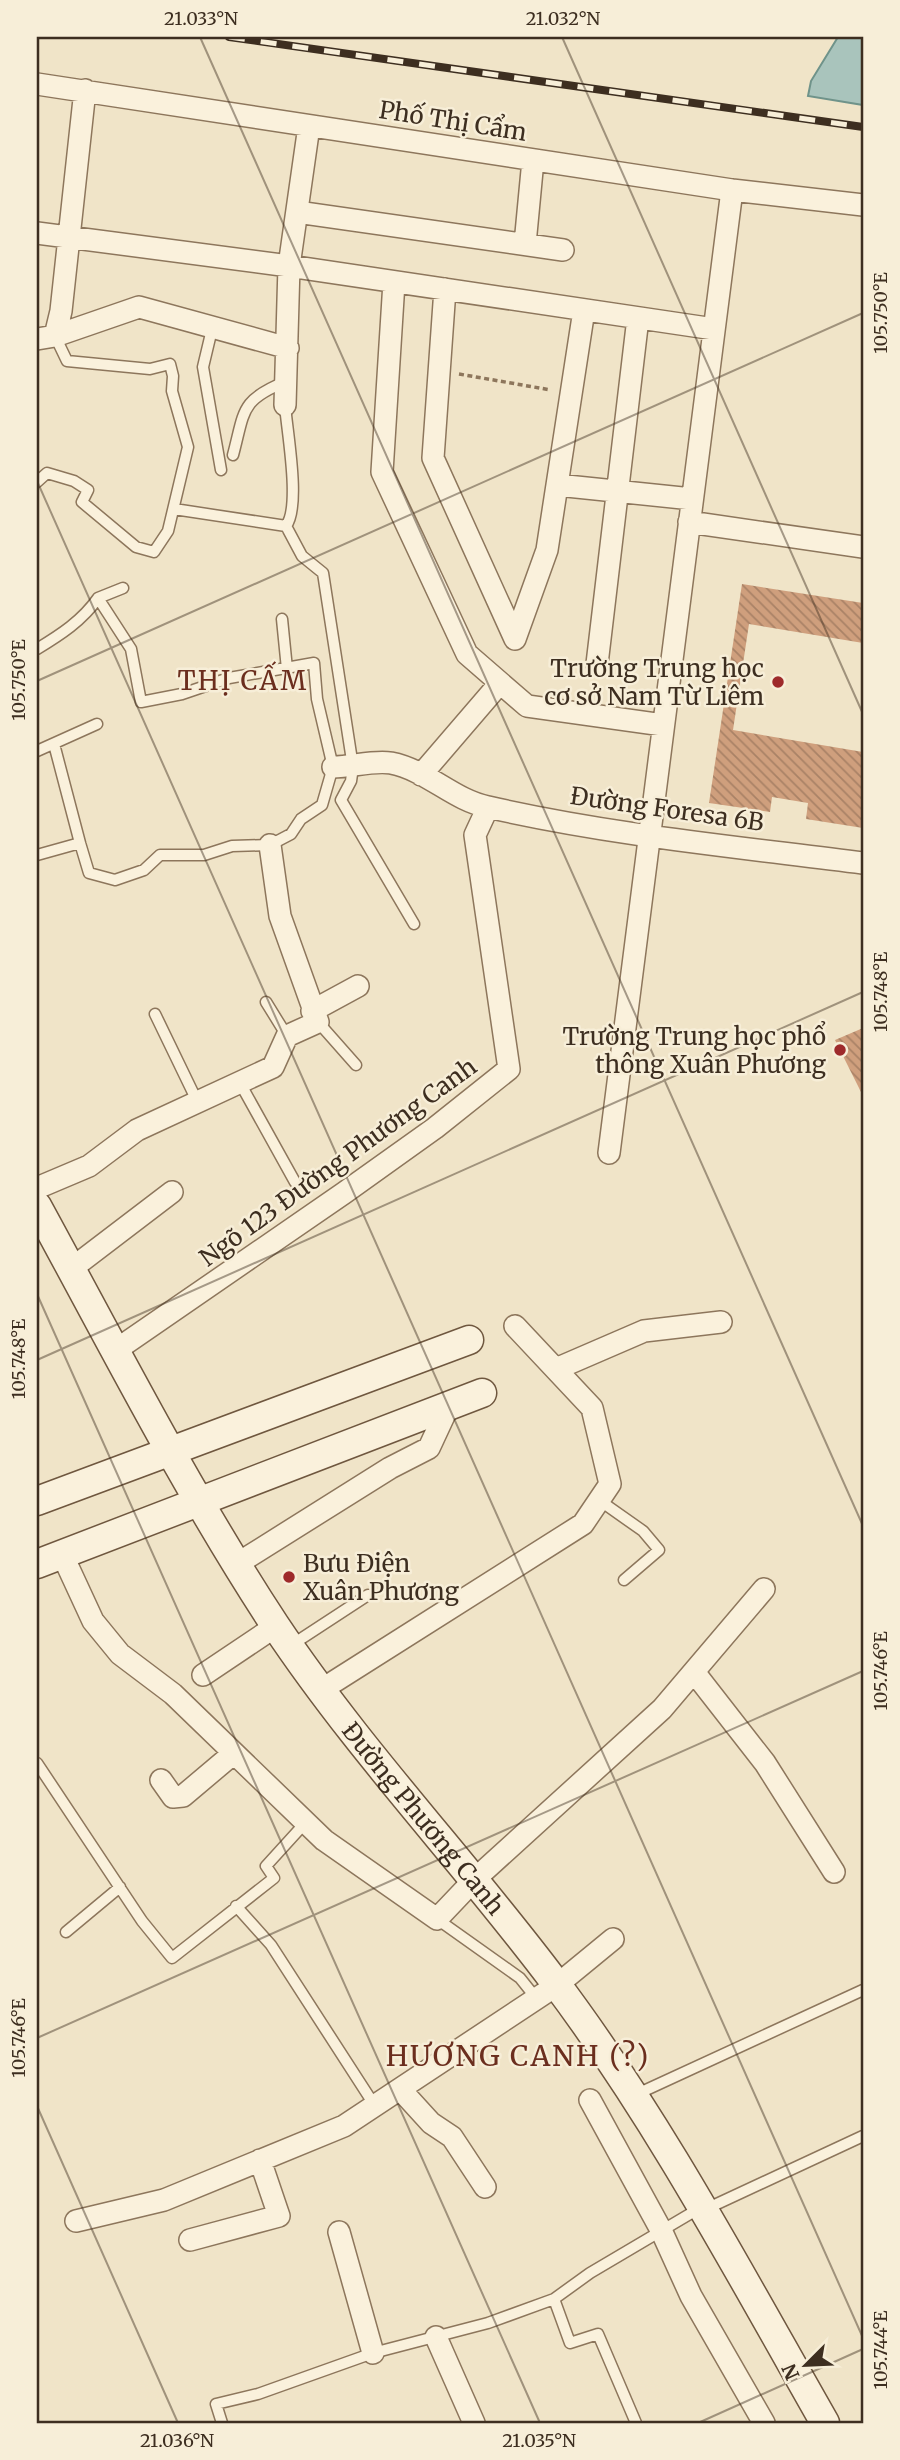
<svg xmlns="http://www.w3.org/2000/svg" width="900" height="2460" font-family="Merriweather,serif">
	<defs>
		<pattern id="building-back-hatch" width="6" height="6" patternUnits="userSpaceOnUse" patternTransform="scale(1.75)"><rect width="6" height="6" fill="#cf9f7d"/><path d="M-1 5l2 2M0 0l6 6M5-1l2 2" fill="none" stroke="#a98266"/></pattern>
	</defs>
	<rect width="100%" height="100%" fill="#f0e4c8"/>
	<path fill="#a9c4bc" stroke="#6f938a" stroke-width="2" d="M838 37H863V105L808 96 811 81Z"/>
	<path fill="url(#building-back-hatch)" d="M742 584 863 603V643L749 624 733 730 863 752V828L806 819 808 803 772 797 770 812 709 803Z
		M863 1028V1096L835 1040Z"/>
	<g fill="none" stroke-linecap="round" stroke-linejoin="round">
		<g stroke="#8d765c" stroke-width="13">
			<path id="lane" d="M213 325 203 367 221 470
				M285 405C287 432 301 506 286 526
				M233 455C245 410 240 400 287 381
				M37 482 47 473 74 481 88 490 82 502 136 547 154 552 168 531 188 447 172 391 173 376 170 364 150 369 67 361 55 336
				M174 509 286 526 302 556 323 573 353 767 351 781 341 800 414 924
				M98 598 123 588
				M282 619 287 669
				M37 649C60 635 82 621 98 598
				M54 744 80 843
				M37 751 97 724
				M37 855 80 843 89 873 115 880 144 870 160 855H204L232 846 270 845 291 834 301 819 322 805 333 767 317 699 314 663 229 678 182 694 141 702 131 649 98 598
				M266 1002 287 1036
				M155 1014 198 1103
				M318 1022 356 1065
				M240 1083 295 1182
				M599 1500 643 1531 659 1550 624 1580
				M290 1646 368 1595
				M37 1763 142 1921 172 1958 274 1878 266 1866 306 1822
				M236 1906 271 1945 375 2106
				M437 1919 520 1978 536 1998
				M66 1932 120 1887
				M635 2095 863 1990
				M706 2209 863 2136
				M554 2299 570 2343 598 2334 636 2423
				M222 2423 216 2404 258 2394 373 2353 488 2323 554 2299 590 2273 700 2208"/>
		</g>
		<g stroke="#8d765c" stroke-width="24">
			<path id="street" d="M37 84 732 190 863 205
				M297 212 563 250
				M37 233 289 266 714 329
				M525 244 533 160
				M394 282 382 472 467 654 527 706 663 725
				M445 289 433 458 515 639
				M55 336 61 311 85 90
				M37 339 55 336 139 307 288 348
				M285 405 289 266 309 126
				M557 485 692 499
				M689 522 863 547
				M515 639 547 550 584 310
				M597 664 638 318
				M333 767C352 767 373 760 391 763 427 770 453 800 488 807 611 835 738 847 863 863
				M421 775 500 683
				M312 1011 358 986
				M609 1153 732 190
				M37 1188 89 1166 137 1130 273 1067 287 1036 318 1022 280 916 270 845
				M71 1269 172 1192
				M116 1350 344 1193 435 1128 509 1069 475 835 488 807
				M556 1369 644 1331 721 1322
				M62 1554 93 1621 120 1654 173 1694 324 1840 437 1919 475 1879 662 1709 764 1589
				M237 1564 390 1468 429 1448 449 1405
				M694 1672 765 1763 834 1872
				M203 1675 276 1626
				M321 1690 583 1524 610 1484 592 1408 515 1326
				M161 1780 173 1797 183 1796 234 1753
				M400 2089 431 2123 452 2137 485 2187
				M590 2100 661 2230 691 2296 764 2423
				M76 2221 164 2200 344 2126 557 1985 613 1939
				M339 2232 373 2353
				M190 2240 279 2216 260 2160
				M436 2337 474 2423"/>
		</g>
		<g stroke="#6f573f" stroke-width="31">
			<g id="secondary">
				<path id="s1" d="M37 1206C114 1347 187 1491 275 1625 359 1751 464 1861 554 1981 658 2119 740 2274 825 2423"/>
				<path d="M37 1501 469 1340"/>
				<path d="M37 1564 482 1393"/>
			</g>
		</g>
		<path stroke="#8d765c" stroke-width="3.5" stroke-dasharray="5 3.5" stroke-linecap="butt" d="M459 374 551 390"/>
		<use href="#lane" stroke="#faf1dc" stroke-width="10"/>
		<use href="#street" stroke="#faf1dc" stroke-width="21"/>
		<use href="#secondary" stroke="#faf1dc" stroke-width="28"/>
		<g stroke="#3d2e20" stroke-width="8">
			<path id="rail" d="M229 37 863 127"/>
		</g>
		<use href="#rail" stroke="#f7eed8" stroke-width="5" stroke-dasharray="16" stroke-linecap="butt"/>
	</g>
	<path fill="none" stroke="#3d2e20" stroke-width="2" stroke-opacity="0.45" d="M200 37 863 1526M562 37 863 714M37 481 863 2338M37 681 863 313M37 1294 540 2423M37 1360 863 992M37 2038 863 1671M37 2106 178 2423M698 2423 863 2349"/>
	<g fill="#9e2a2b" stroke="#f7eed8" stroke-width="2.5">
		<circle cx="778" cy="682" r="7"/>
		<circle cx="840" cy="1050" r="7"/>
		<circle cx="289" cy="1577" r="7"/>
	</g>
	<g text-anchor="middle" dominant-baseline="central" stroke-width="5" stroke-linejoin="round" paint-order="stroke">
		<g font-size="24" fill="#3d2e20" stroke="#f7eed8">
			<text transform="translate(453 121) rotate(9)">Phố Thị Cẩm</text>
			<text transform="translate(667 809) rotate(8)">Đường Foresa 6B</text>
			<text transform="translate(338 1162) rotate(-36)">Ngõ 123 Đường Phương Canh</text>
			<text stroke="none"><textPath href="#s1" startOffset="726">Đường Phương Canh</textPath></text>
		</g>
		<g font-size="24" fill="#3d2e20" stroke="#f7eed8" text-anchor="end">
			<text x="764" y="668">Trường Trung học<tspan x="764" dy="28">cơ sở Nam Từ Liêm</tspan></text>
			<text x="826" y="1036">Trường Trung học phổ<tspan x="826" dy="28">thông Xuân Phương</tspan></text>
			<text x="303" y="1563" text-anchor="start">Bưu Điện<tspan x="303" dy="28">Xuân Phương</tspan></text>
		</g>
		<g font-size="26" letter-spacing="2" fill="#6b2e1e" stroke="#f7eed8">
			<text x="243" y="680">THỊ CẤM</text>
		</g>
		<g font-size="28" letter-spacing="2" fill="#6b2e1e" stroke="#f7eed8">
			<text x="518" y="2056">HƯƠNG CANH (?)</text>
		</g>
	</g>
	<rect width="900" height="2460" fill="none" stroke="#f7eed8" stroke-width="77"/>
	<g transform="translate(806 2365) rotate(246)" stroke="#f7eed8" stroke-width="5" paint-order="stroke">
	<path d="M0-5L12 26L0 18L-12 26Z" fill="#3d2e20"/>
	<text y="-10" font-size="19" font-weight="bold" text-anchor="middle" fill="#3d2e20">N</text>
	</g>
	<rect x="38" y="38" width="824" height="2384" fill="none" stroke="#3d2e20" stroke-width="2.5"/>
	<g font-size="18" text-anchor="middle" fill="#3d2e20">
		<text x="201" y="25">21.033°N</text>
		<text x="563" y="25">21.032°N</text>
		<text transform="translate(881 313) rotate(-90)" y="6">105.750°E</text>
		<text transform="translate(19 680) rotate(-90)" y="6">105.750°E</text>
		<text transform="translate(881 992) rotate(-90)" y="6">105.748°E</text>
		<text transform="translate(19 1359) rotate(-90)" y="6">105.748°E</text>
		<text transform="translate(881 1671) rotate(-90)" y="6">105.746°E</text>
		<text transform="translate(19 2038) rotate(-90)" y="6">105.746°E</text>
		<text transform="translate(881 2350) rotate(-90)" y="6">105.744°E</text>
		<text x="177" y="2447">21.036°N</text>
		<text x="539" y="2447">21.035°N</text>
	</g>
</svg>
